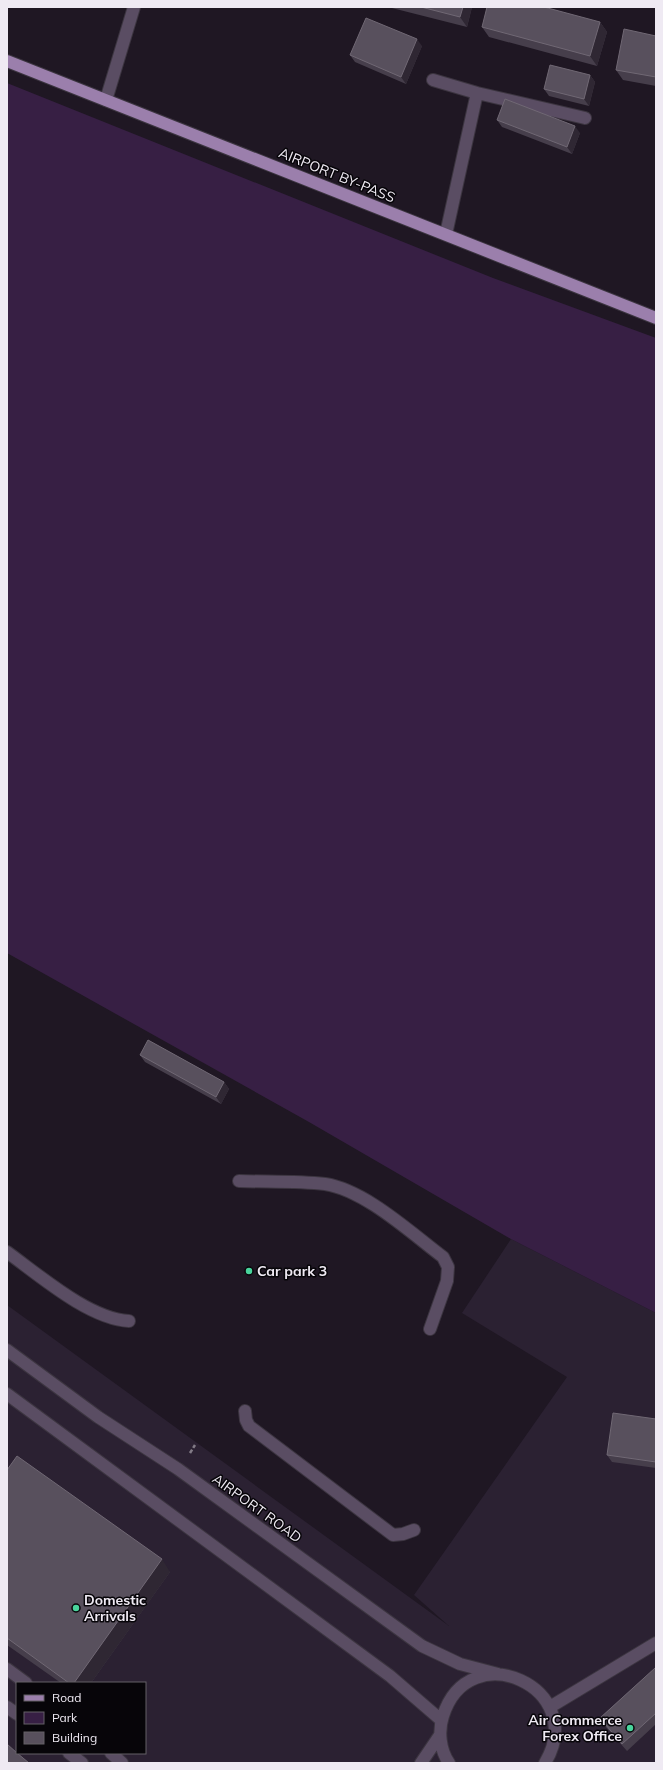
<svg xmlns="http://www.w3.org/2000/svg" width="663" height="1770" font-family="Mulish,sans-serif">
	<rect width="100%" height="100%" fill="#1f1723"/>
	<path fill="#2b2132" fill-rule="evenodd" d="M511 1239 656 1313V1763H7V1305L449 1626 414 1595 567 1377 462 1313ZM17 1683H145V1753H17Z"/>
	<path fill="#371f44" d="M7 83 493 278 656 338V1313L511 1239 309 1122 7 953Z"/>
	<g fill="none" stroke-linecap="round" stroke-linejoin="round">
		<g stroke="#3c3540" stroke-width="14">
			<path id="minor" d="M433 80 477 93 585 118
				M106 100 134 7
				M446 234 477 93
				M239 1181C267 1182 297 1181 325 1184 365 1190 411 1233 443 1257L448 1267 447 1281 430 1329
				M7 1252C39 1275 89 1319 129 1321
				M7 1350 98 1417 178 1469 422 1646 460 1664 498 1674
				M7 1394 390 1676 441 1720
				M245 1411 246 1420 249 1426 393 1535 403 1534 414 1530
				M7 1669 26 1683
				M7 1707 17 1714
				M550 1707 656 1643
				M69 1753 82 1763
				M111 1753 122 1763
				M421 1763 440 1735
				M449 1763C440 1750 438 1731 443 1716 469 1633 590 1688 545 1763"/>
		</g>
		<g stroke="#3c3540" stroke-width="14">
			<path id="major" d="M7 61 656 318"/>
		</g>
		<path stroke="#827b86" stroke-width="2.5" stroke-dasharray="4 2" stroke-linecap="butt" d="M190 1453 195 1445"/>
		<use href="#minor" stroke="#5a4d63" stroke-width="12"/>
		<use href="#major" stroke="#9b7fac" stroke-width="12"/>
	</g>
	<path fill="#463e4b" d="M388 7H472L467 27Z
		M600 22 607 32 597 66 489 37 482 27Z
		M656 36V86L623 80 616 70Z
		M422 46 406 84 355 62 350 55Z
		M590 75 595 82 589 106 549 96 544 89Z
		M497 120 580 133 572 154 502 127Z
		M140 1055 224 1082 229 1089 221 1104 145 1062Z
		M656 1419V1468L612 1462 607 1455Z
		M7 1470 170 1572 91 1683H61L7 1645Z
		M656 1669V1724L627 1751 604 1725 600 1718Z"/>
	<path fill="#2f2733" d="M463 7H472L467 27 460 17Z
		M600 22 607 32 597 66 590 56Z
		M417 39 422 46 406 84 401 77Z
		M590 75 595 82 589 106 584 99Z
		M575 126 580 133 572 154 567 147Z
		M224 1082 229 1089 221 1104 216 1097Z
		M162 1559 170 1572 91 1683H74Z"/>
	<path fill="#58505d" stroke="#706874" d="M421 7H463L460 17Z
		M487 7H544L600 22 590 56 482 27Z
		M366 18 417 39 401 77 350 55Z
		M624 29 656 36V77L616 70Z
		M550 65 590 75 584 99 544 89Z
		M505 99 575 126 567 147 497 120Z
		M148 1040 224 1082 216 1097 140 1055Z
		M613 1413 656 1419V1462L607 1455Z
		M17 1456 162 1559 74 1683H69L7 1638V1470Z
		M655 1668 656 1669V1713L622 1744 600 1718Z
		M7 1744 17 1753 29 1763H7Z"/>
	<g fill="#49d49c" stroke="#070509" stroke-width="1.5">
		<circle cx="249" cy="1271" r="4"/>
		<circle cx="76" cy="1608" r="4"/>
		<circle cx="630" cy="1728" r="4"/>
	</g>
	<g text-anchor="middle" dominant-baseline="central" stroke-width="3" stroke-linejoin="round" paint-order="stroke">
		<g font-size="14" fill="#efeaf3" stroke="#070509">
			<text transform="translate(337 175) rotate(22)">AIRPORT BY-PASS</text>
			<text transform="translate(257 1508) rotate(36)">AIRPORT ROAD</text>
		</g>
		<g font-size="14" font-weight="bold" fill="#efeaf3" stroke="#070509" text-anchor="start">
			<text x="257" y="1271">Car park 3</text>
			<text x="84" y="1600">Domestic<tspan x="84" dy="16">Arrivals</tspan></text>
			<text x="622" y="1720" text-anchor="end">Air Commerce<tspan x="622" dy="16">Forex Office</tspan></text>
		</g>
	</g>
	<rect width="663" height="1770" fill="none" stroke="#efeaf3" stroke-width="16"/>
	<rect x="16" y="1682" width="130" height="72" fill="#070509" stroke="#646167"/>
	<rect x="24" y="1695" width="20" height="6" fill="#9b7fac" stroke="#646167"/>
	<text x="52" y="1702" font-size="12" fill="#efeaf3">Road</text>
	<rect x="24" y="1712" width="20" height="12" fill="#371f44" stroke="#646167"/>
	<text x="52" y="1722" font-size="12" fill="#efeaf3">Park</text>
	<rect x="24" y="1732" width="20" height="12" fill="#58505d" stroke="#646167"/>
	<text x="52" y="1742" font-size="12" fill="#efeaf3">Building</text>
</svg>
